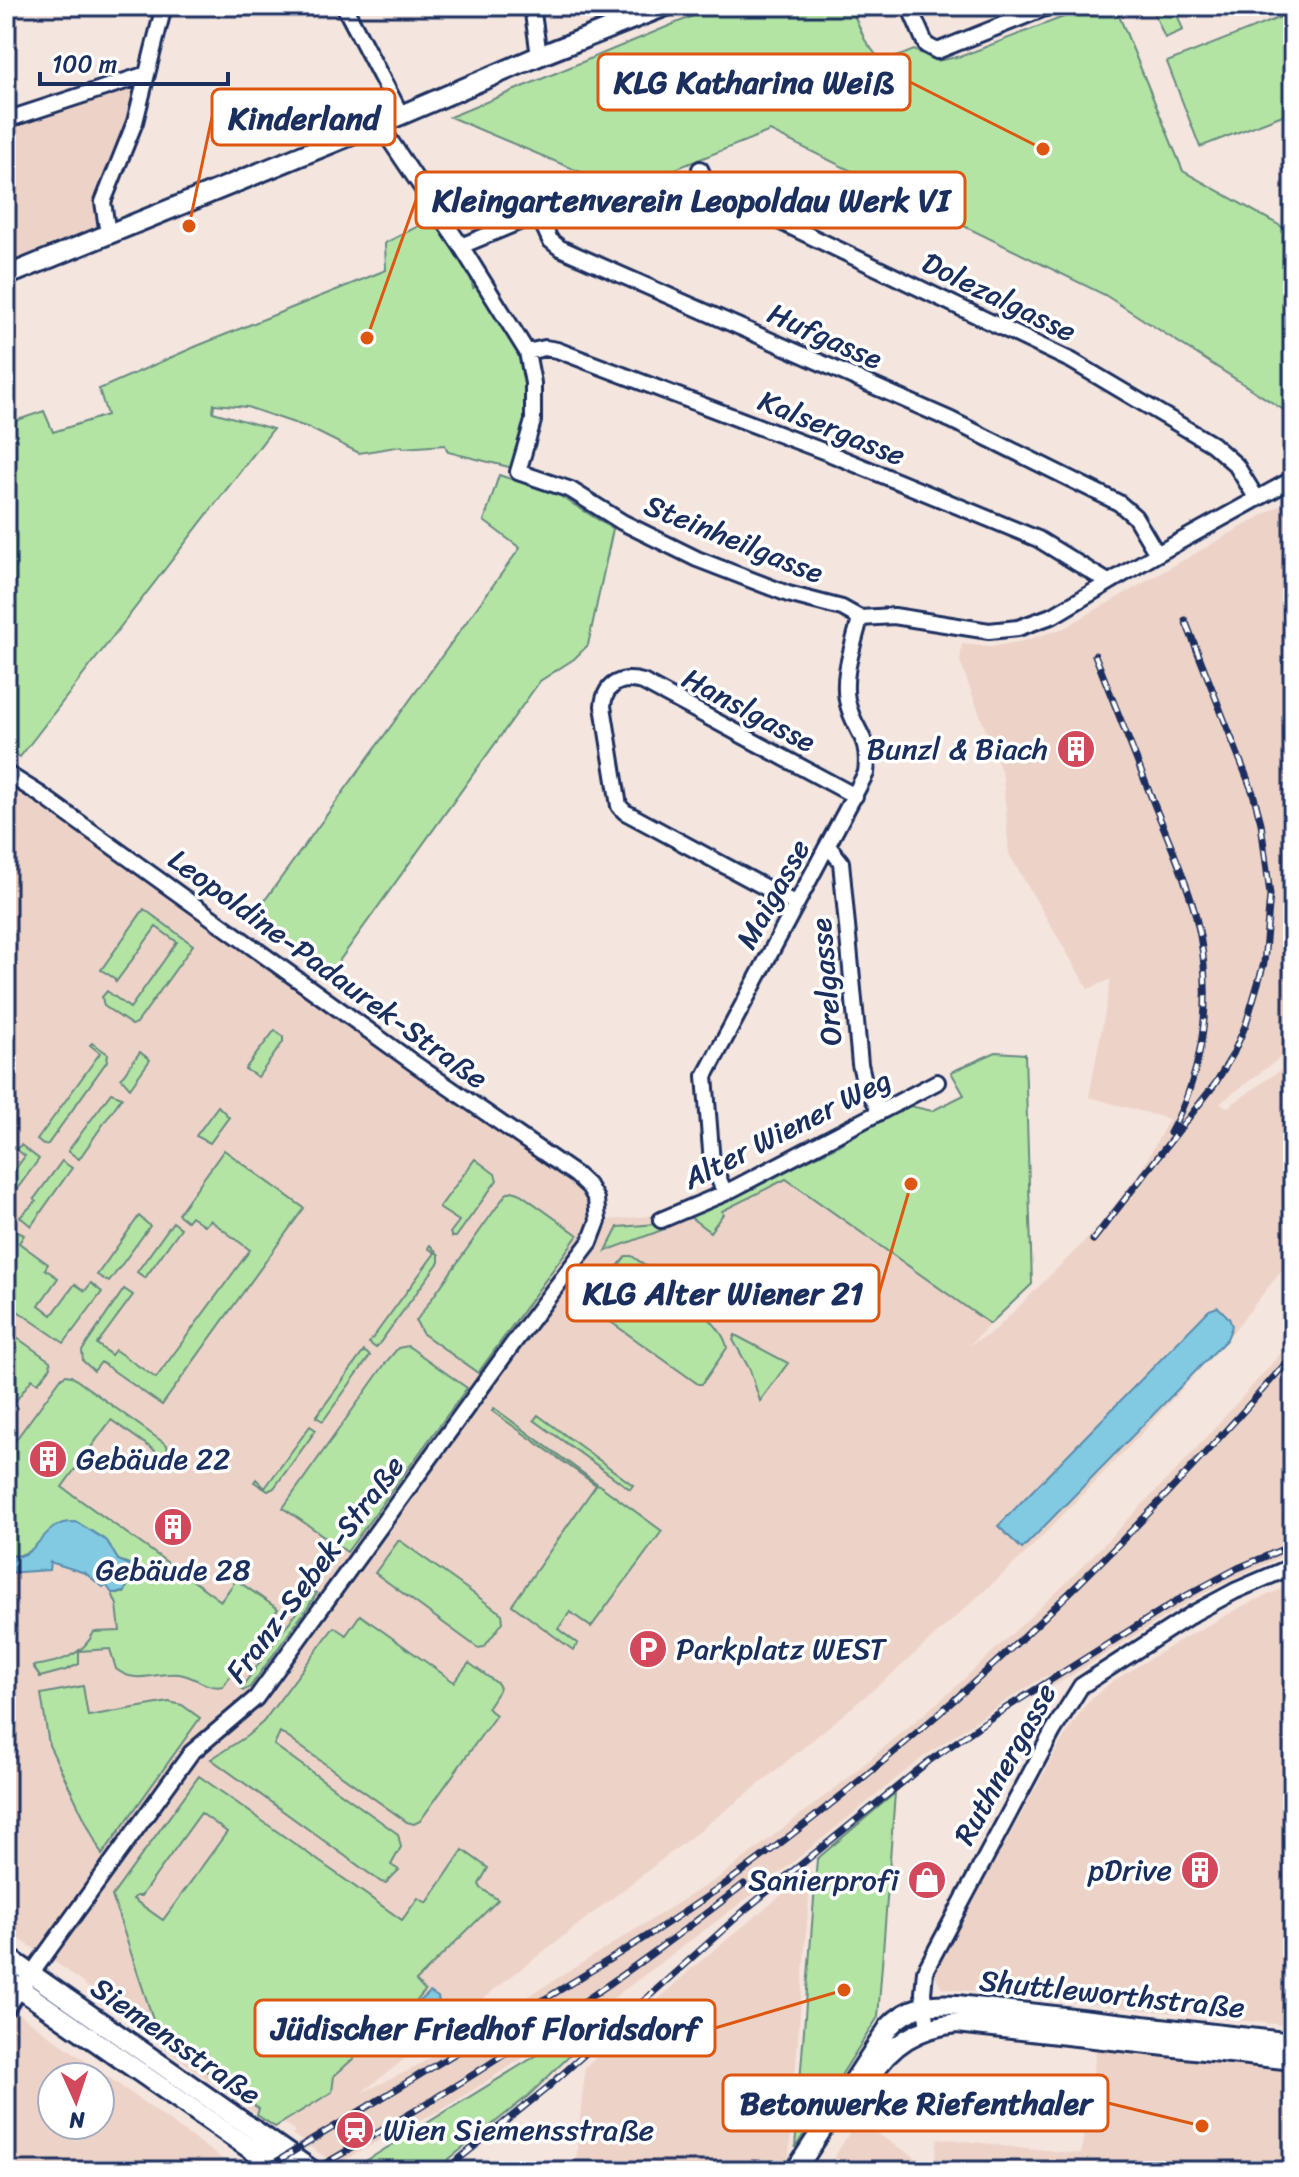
<svg xmlns="http://www.w3.org/2000/svg" width="1299" height="2177" font-family="Sriracha,sans-serif">
	<rect width="100%" height="100%" fill="#f4e5de"/>
	<filter id="ink" filterUnits="userSpaceOnUse"><feTurbulence type="fractalNoise" baseFrequency=".0125" numOctaves="2"/><feDisplacementMap in="SourceGraphic" scale="16" xChannelSelector="R" yChannelSelector="G"/><feConvolveMatrix kernelMatrix="1 2 1 2 8 2 1 2 1" color-interpolation-filters="sRGB"/></filter>
	<g filter="url(#ink)">
		<path fill="#edd3c7" fill-rule="evenodd" d="M126 89H138L130 120 102 202 106 233 6 274V128Z
			M1293 498V1048L1220 1103 1228 1107 1293 1061V1256L1228 1338 1140 1435 1024 1555 898 1669 757 1786 361 2093 412 2069 721 1876 843 1782 950 1692 1065 1584 1185 1461 1293 1340V1551L1200 1595 1054 1686 1047 1675 993 1709 922 1758 765 1885 592 2014 440 2111 398 2130 336 2165 292 2134 295 2131 284 2123 275 2127 257 2115 162 2046 65 1969 6 1930V780L9 775 589 1187 598 1221 658 1215 665 1229 780 1175 990 1324 970 1345 993 1332 1093 1233 1141 1171 1169 1119 1089 1097 1111 979 1088 989 1009 854 1003 776 960 662 962 644 990 647 1024 641 1064 628Z
			M1293 1584V2026L942 1988 934 1973 1062 1740 1087 1703 1110 1683 1177 1642 1245 1605Z
			M811 1871 789 2156 780 2171H575L585 2067 691 1969Z
			M6 2005 93 2066 225 2161 207 2171H6ZM52 2077H100V2125H52Z
			M1097 2045 1293 2068V2171H825L857 2121 916 2158 935 2160 938 2138 1081 2154Z"/>
		<path fill="#b3e4a4" stroke="#678a81" stroke-width="2" fill-rule="evenodd" d="M717 6H850L865 40 882 63 914 50 937 61 962 56 1092 6H1115L1183 171 1293 233V416L1105 295 770 131 623 190 450 117Z
			M1151 6H1174L1183 30 1165 38Z
			M1286 15 1293 33V111L1200 147 1167 62Z
			M436 217 470 274 473 288 480 285C505 327 534 367 528 419 526 435 518 452 513 468L448 452 445 445 403 448 402 446 359 453 309 428 247 407 214 404 213 412 273 429 20 757 6 747V424L44 411 53 432 107 415 99 389 197 346 386 270 385 243Z
			M499 475 560 496 613 529 588 645 574 659 540 681 329 975 252 918 520 548 484 521Z
			M144 909 193 945 137 1023 132 1025 104 1006 102 997 107 991 130 1008 177 942 156 927 116 982 114 978 101 970Z
			M275 1030 283 1037V1042L258 1077 245 1069Z
			M92 1043 108 1054 107 1061 48 1144 43 1145 37 1140 100 1053 90 1045Z
			M140 1052 150 1060 130 1088 121 1078Z
			M996 1052 1025 1054 1032 1284 990 1324 786 1179 722 1211 723 1214 710 1232 690 1217 835 1147 906 1105 932 1111 964 1095 951 1072Z
			M111 1093 122 1097 79 1159 68 1151Z
			M218 1106 229 1117 210 1143 196 1136Z
			M21 1145 39 1159 6 1204V1182L25 1156 16 1149Z
			M224 1150 304 1208 162 1405 101 1362 94 1371 83 1361 82 1351 124 1289 133 1295 97 1344 111 1355 115 1350 156 1378 250 1250 210 1220 205 1226 191 1216 187 1221 178 1214Z
			M475 1159 495 1174 497 1180 456 1237H452L450 1233 459 1221 439 1208Z
			M62 1161 72 1168 31 1226 20 1217 36 1201 34 1199Z
			M512 1191 519 1193 578 1235 478 1373 422 1333 416 1321 506 1194Z
			M139 1216 150 1226 109 1282 97 1275Z
			M173 1222 181 1228 145 1278 137 1272Z
			M658 1224H663L665 1229 606 1251 618 1227Z
			M12 1229 24 1235 19 1243 48 1264 45 1269 58 1278 39 1305 52 1315 75 1284 85 1291 91 1283 102 1292 64 1343 6 1303V1238Z
			M430 1245 439 1255V1262L376 1348 369 1343 435 1253 428 1248Z
			M626 1256H632C655 1273 724 1320 727 1348L702 1384H698L587 1305Z
			M6 1330 50 1361 51 1367 38 1383 32 1379 6 1414Z
			M735 1335 788 1363 760 1401 750 1370 733 1340Z
			M408 1346 467 1388 347 1552 283 1508 387 1361 398 1348Z
			M364 1351 370 1356 323 1421 316 1417Z
			M66 1375 71 1376 167 1445 168 1451 164 1457 111 1420 62 1487 171 1565V1569L180 1575 184 1574 221 1601 236 1580 278 1609 223 1686C208 1690 195 1676 179 1674 156 1671 137 1686 116 1669L110 1649 79 1651V1664L66 1670 40 1677 33 1666C57 1663 83 1656 94 1632L120 1631 117 1605 112 1593H124C127 1590 130 1575 133 1568L132 1565 118 1560 107 1541 32 1550 18 1556 6 1554V1453L62 1377Z
			M494 1408 662 1531 591 1627 570 1612 558 1629 578 1644 573 1650 512 1605 596 1485 492 1411Z
			M538 1415 633 1485 630 1489 534 1420Z
			M310 1426 316 1430 274 1488 268 1491 254 1482 256 1479 265 1488Z
			M399 1540 502 1614 503 1622 484 1647 478 1648 375 1573Z
			M312 1591 317 1593 308 1607 250 1687 243 1691 241 1688Z
			M360 1615 454 1682 469 1663 498 1684 500 1688 487 1708 496 1715 420 1821 414 1824 407 1822 280 1732 274 1745 398 1834 401 1847 391 1865 399 1870 386 1883 381 1882 211 1759 247 1736 263 1722 334 1627 346 1635Z
			M83 1686 88 1716 169 1702 182 1705 200 1718 102 1855 49 1745 41 1694Z
			M199 1776 402 1920 418 1898 427 1903 463 1850 488 1868 479 1884 481 1888 498 1900 416 1981 425 1991 415 2003 334 2076 332 2092 275 2127 257 2115 259 2109 173 2047 169 2044 162 2046 112 1896ZM201 1813 227 1832 163 1920 133 1899 136 1896H141Z
			M895 1793 878 2017 795 2148 817 1859Z
			M597 2018 604 2023 528 2096 434 2171H369L364 2162Z"/>
		<path fill="#82c9e2" stroke="#598bad" stroke-width="2" d="M1218 1307 1229 1318 1232 1326 1227 1339 1022 1549 998 1526 1209 1310Z
			M77 1522 107 1541 118 1560 133 1566 127 1580 125 1592 112 1593 106 1585 103 1587 85 1573 50 1562 49 1570 6 1573V1554C31 1564 38 1536 56 1526 63 1522 69 1522 77 1522Z
			M430 1992 438 1997 441 2013 389 2055H380L375 2043Z"/>
		<g fill="none" stroke-linecap="round" stroke-linejoin="round">
			<g stroke="#1b2f5e" stroke-width="20">
				<path id="minor" d="M344 6 401 115
					M532 6 539 56
					M909 6 926 45 937 51 1050 6
					M6 120 147 74
					M379 124 461 246 527 352 533 383V421L518 472 571 490 622 522 697 559 788 594 842 608 860 618 894 616 989 631 1018 628 1054 615 1157 554 1293 479
					M700 169 705 180 718 192 1072 361 1212 444 1236 465 1257 499
					M108 234 103 202 135 122 164 6
					M461 246 531 217 540 218 550 240 560 248 951 420 1119 503 1135 517 1157 554
					M527 352 545 348 557 350 831 454 1038 539 1108 582
					M6 773 41 795 418 1066 576 1175 589 1187 596 1199 598 1221 590 1242 512 1345 256 1698 191 1753 6 2009
					M829 847 841 862 860 1064 864 1081 880 1112
					M796 904 625 812 619 806 603 706C605 683 622 676 643 682L855 796
					M725 1193 712 1163 705 1076 866 773C871 734 853 732 847 700 842 674 854 644 860 618
					M661 1220 725 1193 937 1082
					M928 2028 923 1993 925 1971 1053 1731 1081 1686 1194 1613 1235 1591 1293 1566"/>
			</g>
			<g stroke="#1b2f5e" stroke-width="24">
				<path id="major" d="M6 276 401 115 539 56 666 6
					M6 1956 313 2171
					M6 1979 282 2171
					M870 2077C891 2044 918 2027 957 2023L1293 2060
					M795 2171 889 2027C908 2006 931 2003 957 2005L1293 2043"/>
			</g>
			<use href="#minor" stroke="#fff" stroke-width="14"/>
			<use href="#major" stroke="#fff" stroke-width="18"/>
			<g stroke="#1b2f5e" stroke-width="7">
				<path id="rail" d="M1095 655C1116 707 1136 758 1156 809 1170 843 1185 877 1195 913 1214 986 1207 1066 1170 1133
					M1093 1240 1215 1084 1233 1054 1246 1024 1264 963 1270 895 1261 823 1253 793 1185 620
					M261 2171C354 2115 447 2058 540 2002 602 1964 666 1926 725 1884 935 1733 1124 1550 1293 1355
					M312 2171C462 2086 608 1991 744 1884
					M444 2171 547 2088 746 1909 929 1761 995 1715 1178 1600 1238 1568 1293 1545"/>
			</g>
			<use href="#rail" stroke="#fff" stroke-width="4" stroke-dasharray="12" stroke-linecap="butt"/>
		</g>
	</g>
	<defs>
		<g id="building-disc" transform="scale(2)"><circle r="9.5" fill="#d1495b" stroke="#fff"/><path d="M-4-6H4V6H1V3H-1V6H-4ZM-2.5-4.3h1.7v1.8h-1.7ZM.8-4.3h1.7v1.8H.8ZM-2.5-1h1.7V.8h-1.7ZM.8-1h1.7V.8H.8Z" fill="#fff"/></g>
		<g id="parking-disc" transform="scale(2)"><circle r="9.5" fill="#d1495b" stroke="#fff"/><path d="M-3.5-5.5H1a3.5 3.5 0 0 1 0 7H-1V5.5H-3.5ZM-1-3.4V-.6H.8a1.4 1.4 0 0 0 0-2.8Z" fill="#fff"/></g>
		<g id="shop-disc" transform="scale(2)"><circle r="9.5" fill="#d1495b" stroke="#fff"/><path d="M-5-2.5h2.3a2.7 3.5 0 0 1 5.4 0H5L5.5 6h-11ZM-1.5-2.5h3a1.5 2.3 0 0 0-3 0Z" fill="#fff"/></g>
		<g id="station-disc" transform="scale(2)"><circle r="9.5" fill="#d1495b" stroke="#fff"/><path d="M-3-6H3Q5-6 5-4V2Q5 4 3 4L4.5 6H3L1.5 4h-3L-3 6H-4.5L-3 4Q-5 4-5 2V-4Q-5-6-3-6ZM-3.5-4v3h7v-3ZM-3.5 1v1.5H-2V1ZM2 1v1.5H3.5V1Z" fill="#fff"/></g>
	</defs>
	<g fill-rule="evenodd">
		<use href="#building-disc" x="1076" y="749"/>
		<use href="#building-disc" x="48" y="1459"/>
		<use href="#building-disc" x="173" y="1527"/>
		<use href="#parking-disc" x="648" y="1649"/>
		<use href="#building-disc" x="1200" y="1870"/>
		<use href="#shop-disc" x="927" y="1880"/>
		<use href="#station-disc" x="355" y="2130"/>
	</g>
	<g text-anchor="middle" dominant-baseline="central" stroke-width="7" stroke-linejoin="round" paint-order="stroke">
		<g font-size="30" fill="#1b2f5e" stroke="#fff">
			<text transform="translate(999 297) rotate(26)">Dolezalgasse</text>
			<text transform="translate(825 336) rotate(24)">Hufgasse</text>
			<text transform="translate(832 428) rotate(22)">Kalsergasse</text>
			<text transform="translate(734 539) rotate(22)">Steinheilgasse</text>
			<text transform="translate(749 710) rotate(28)">Hanslgasse</text>
			<text transform="translate(773 894) rotate(-61)">Maigasse</text>
			<text transform="translate(328 969) rotate(36)">Leopoldine-Padaurek-Straße</text>
			<text transform="translate(826 982) rotate(-95)">Orelgasse</text>
			<text transform="translate(787 1129) rotate(-27)">Alter Wiener Weg</text>
			<text transform="translate(315 1569) rotate(-53)">Franz-Sebek-Straße</text>
			<text transform="translate(1005 1764) rotate(-61)">Ruthnergasse</text>
			<text transform="translate(1112 1994) rotate(6)">Shuttleworthstraße</text>
			<text transform="translate(176 2041) rotate(35)">Siemensstraße</text>
		</g>
		<g font-size="30" fill="#1b2f5e" stroke="#fff" text-anchor="end">
			<text x="1048" y="749">Bunzl &amp; Biach</text>
			<text x="76" y="1459" text-anchor="start">Gebäude 22</text>
			<text x="173" y="1570" text-anchor="middle">Gebäude 28</text>
			<text x="676" y="1649" text-anchor="start">Parkplatz WEST</text>
			<text x="1172" y="1870">pDrive</text>
			<text x="899" y="1880">Sanierprofi</text>
			<text x="383" y="2130" text-anchor="start">Wien Siemensstraße</text>
		</g>
	</g>
	<path fill="none" stroke="#de5710" stroke-width="3" d="M1043 149L910 82M189 226L212 117M367 338L416 200M911 1184L879 1293M844 1990L715 2028M1202 2126L1108 2103"/>
	<g fill="#de5710" stroke="#fff" stroke-width="3">
		<circle cx="1043" cy="149" r="8"/>
		<circle cx="189" cy="226" r="8"/>
		<circle cx="367" cy="338" r="8"/>
		<circle cx="911" cy="1184" r="8"/>
		<circle cx="844" cy="1990" r="8"/>
		<circle cx="1202" cy="2126" r="8"/>
	</g>
	<g fill="#fff" stroke="#de5710" stroke-width="3">
		<rect x="598" y="54" width="312" height="56" rx="8"/>
		<rect x="212" y="89" width="183" height="56" rx="8"/>
		<rect x="416" y="172" width="549" height="56" rx="8"/>
		<rect x="567" y="1265" width="312" height="56" rx="8"/>
		<rect x="255" y="2000" width="460" height="56" rx="8"/>
		<rect x="723" y="2075" width="385" height="56" rx="8"/>
	</g>
	<g font-size="32" text-anchor="middle" font-weight="bold" fill="#1b2f5e">
		<text x="754" y="93">KLG Katharina Weiß</text>
		<text x="304" y="129">Kinderland</text>
		<text x="691" y="211">Kleingartenverein Leopoldau Werk VI</text>
		<text x="723" y="1304">KLG Alter Wiener 21</text>
		<text x="485" y="2039">Jüdischer Friedhof Floridsdorf</text>
		<text x="916" y="2114">Betonwerke Riefenthaler</text>
	</g>
	<rect width="1299" height="2177" fill="none" stroke="#fff" stroke-width="32"/>
	<rect x="16" y="16" width="1267" height="2145" fill="none" stroke="#1b2f5e" stroke-width="3" filter="url(#ink)"/>
	<g transform="translate(76 2101) rotate(177)"><circle r="38" fill="#ffffff" stroke="#a4acbf" stroke-width="2"/>
	<path d="M0-6L14 30L0 20L-14 30Z" fill="#d1495b"/>
	<text y="-12" font-size="22" font-weight="bold" text-anchor="middle" fill="#1b2f5e">N</text>
	</g>
	<path d="M40 72v12h188v-12" fill="none" stroke="#1b2f5e" stroke-width="4"/>
	<text x="52" y="72" font-size="24" fill="#1b2f5e" stroke="#ffffff" stroke-width="6" paint-order="stroke">100 m</text>
</svg>
